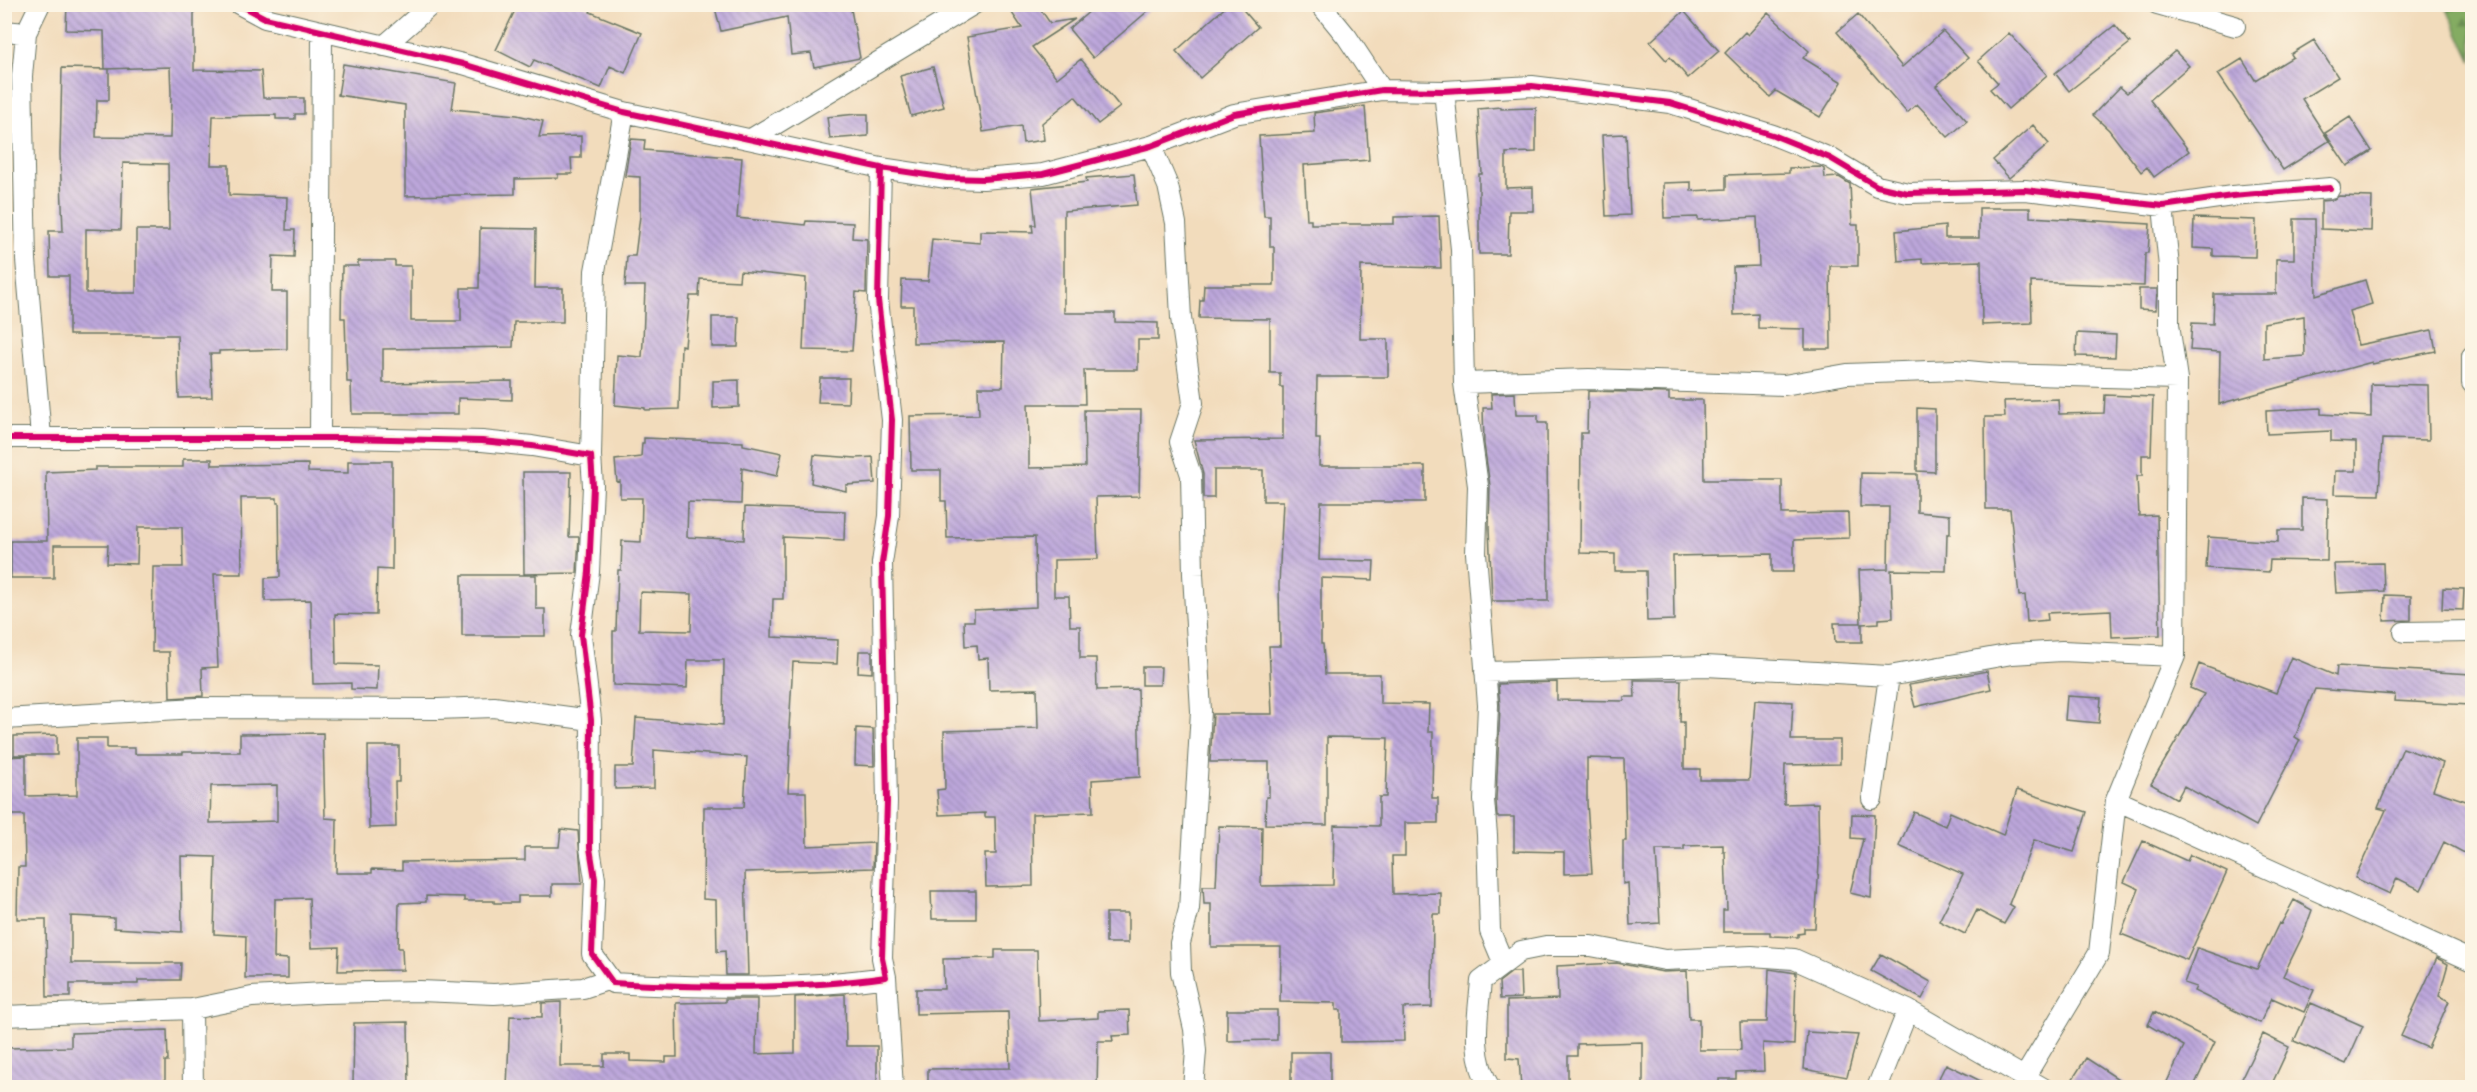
<svg xmlns="http://www.w3.org/2000/svg" width="2477" height="1092" font-family="'Shantell Sans',sans-serif">
	<defs>
		<pattern id="forest-firs" width="22" height="20" patternUnits="userSpaceOnUse" patternTransform="scale(1.5)"><rect width="22" height="20" fill="#84ac62"/><path d="M5 1l3.5 6h-7zM16 11l3.5 6h-7z" fill="#6b8d52"/></pattern>
		<pattern id="building-back-hatch" width="6" height="6" patternUnits="userSpaceOnUse" patternTransform="scale(1.5)"><rect width="6" height="6" fill="#bda7dc"/><path d="M-1 5l2 2M0 0l6 6M5-1l2 2" fill="none" stroke="#9989b3"/></pattern>
	</defs>
	<rect width="100%" height="100%" fill="#fcf5e5"/>
	<filter id="ink" filterUnits="userSpaceOnUse"><feTurbulence type="fractalNoise" baseFrequency=".0167" numOctaves="2"/><feDisplacementMap in="SourceGraphic" scale="12" xChannelSelector="R" yChannelSelector="G"/><feConvolveMatrix kernelMatrix="1 2 1 2 8 2 1 2 1" color-interpolation-filters="sRGB"/></filter>
	<filter id="wash" filterUnits="userSpaceOnUse"><feTurbulence type="fractalNoise" baseFrequency=".008" numOctaves="4" result="noise"/><feDisplacementMap in="SourceGraphic" scale="24" xChannelSelector="R" yChannelSelector="G"/><feGaussianBlur stdDeviation="1.35" result="paint"/><feColorMatrix in="noise" values="0 0 0 0 0 0 0 0 0 0 0 0 0 0 0 0 0 1.4 0 .05"/><feComposite in="paint" operator="in"/></filter>
	<g filter="url(#wash)">
		<rect width="100%" height="100%" fill="#f2dcbc"/>
		<path fill="url(#forest-firs)" stroke="#52744b" stroke-width="1.5" d="M2445 5H2472V62Z"/>
		<g id="blocks">
			<path fill="url(#building-back-hatch)" fill-rule="evenodd" d="M67 4H162V9H194V70L261 71 263 98H304V114H295V119H276V115L213 116 211 165H229V195L287 197 286 230H295L294 257 273 256 272 292H287V349L219 351V354H210L212 397 179 398 177 335H69V276H50L49 231H63L60 154 62 68 109 69V100H97L96 137 170 138 171 93 170 67 105 69 104 31 66 30ZM123 163 168 164 169 230H136V293H86V229L121 230Z
				M518 4H579L592 9 590 12 642 33 625 73 610 66 601 88 534 60 530 67 496 50Z
				M714 4H850L860 58 814 67 811 53 791 55 787 17 721 31Z
				M1025 4H1037L1050 23 1075 19 1032 47 1057 78 1081 59 1120 107 1098 124 1075 96 1042 123 1044 140 1023 143 1021 126 983 132 967 37 1022 28 1012 13Z
				M1098 4H1156L1093 58 1069 29Z
				M1229 4H1238L1258 27 1200 78 1176 51Z
				M1684 11 1719 51 1688 78 1670 57 1666 60 1650 42Z
				M1768 13 1809 51 1803 58 1842 82 1820 117 1776 91 1770 97 1725 53 1745 32 1748 35Z
				M1858 14 1902 67 1943 31 1968 58 1936 86 1967 121 1948 137 1917 104 1907 113 1837 32Z
				M2115 25 2130 43 2069 91 2055 73Z
				M2009 33 2047 75 2008 109 1990 89 1998 83 1978 61Z
				M2314 40 2338 77 2302 99 2329 141 2283 170 2218 74 2242 59 2255 80 2293 57 2291 54Z
				M2175 51 2189 66 2150 100 2189 151 2154 177 2147 167 2141 172 2109 130 2093 115 2120 87 2127 93Z
				M343 64 456 83 452 109 517 115 543 121 539 137 581 136V158H571L572 174H558V178L515 179V194L405 196V105L338 95Z
				M933 67 944 107 911 116 900 76Z
				M1365 106 1369 160 1304 165 1307 220H1311V224H1394V217L1439 216 1441 268 1361 266 1360 339H1388V377H1317L1316 439H1320L1319 466H1425V502H1321L1319 560 1374 561 1373 580 1321 578V644H1323L1325 674H1380V703L1429 704 1428 732H1433L1432 798H1438V823H1405V856H1392L1393 894 1441 893V914H1433L1432 1007 1403 1008 1404 1041 1341 1042V1010H1336V1003L1280 1002 1281 947H1211V904H1204L1203 886H1216L1219 826 1262 827 1261 886 1333 885 1334 825 1379 826V797H1386L1388 738 1327 737V825L1265 824 1266 797H1269V762H1210L1213 714H1272L1269 646H1280L1279 585 1283 501H1263V470H1214V498H1203V474L1194 440 1283 439V387H1280V373H1270V319L1199 318 1200 300H1203L1204 285H1274V247H1270V216H1264L1259 136 1315 133 1314 113Z
				M1501 107V109L1536 108V152L1506 153V188L1533 187V211H1509L1508 254H1479V174H1482L1478 109Z
				M857 114H868V136L830 139 827 117Z
				M2350 117 2372 151 2347 166 2325 133Z
				M2033 125 2049 144 2009 178 1993 160Z
				M1626 134 1630 215 1606 216 1602 135Z
				M631 139 645 140 644 150 742 158 737 218 805 225 806 221 853 223 852 238 867 239 866 293 856 292 852 351 803 350 806 278 740 271 739 281 700 279 699 296H690L685 346 681 345 679 409 645 410V408L615 405 617 355 642 357 643 342 645 286H625L627 256H635L640 216V177L625 176Z
				M1821 167 1824 169 1825 178 1839 177 1850 184 1852 225H1858V266H1830L1831 349H1805V329L1758 328V314L1734 315 1733 267 1759 266 1757 217 1698 220V217L1664 218 1663 183 1691 182V191L1726 189V175L1789 173V168Z
				M1134 174 1137 205 1064 211V311L1065 313H1115V322L1158 323V340H1138V370H1084L1085 404H1028L1029 439V468L1085 467 1084 410H1141L1139 496 1096 497 1098 559 1054 560V596H1069L1070 626H1080V658H1096L1097 690 1138 689 1140 777 1092 780 1093 812 1032 814 1033 886 986 887 985 854H996L995 817H985V813L939 815 937 790 945 789 944 731 1038 728 1037 689 989 690 988 658 978 659 977 645 965 646 964 621H974V610L1036 607 1035 537 947 538 946 501H941V470H911L910 416 979 415 978 387H1003L1004 342 913 343V306H901L902 280 928 281 932 239 980 243V231L1033 232 1032 225H1036L1032 188 1087 182 1086 178Z
				M2339 196 2372 197 2371 231 2321 229V201L2332 200Z
				M1979 208H2030V217L2150 224 2148 253H2145L2144 286 2031 282 2032 323 1982 325 1981 261 1922 263V259L1898 261 1896 231 1945 226V238H1979Z
				M2194 218 2256 220 2255 257 2213 256V249L2193 248Z
				M2294 219H2315L2316 295 2365 280 2372 304 2349 311 2358 345 2432 330 2436 351 2372 364V362L2219 404 2220 352 2190 350 2192 323 2213 324 2214 294H2276V259H2294ZM2304 316 2305 356 2264 359V323Z
				M480 228 536 229 535 288H563V322H514L513 347 383 349V383L512 381V400L458 398V414H352L351 382H347L345 318H341L342 266H358V261H395V266H411V321H461V288H479Z
				M2139 289H2157L2156 310 2139 309Z
				M712 317H739L738 347H712Z
				M2077 333 2116 335 2115 357 2076 356Z
				M820 378H849L848 403 818 402Z
				M739 380V407L713 408V381Z
				M2371 384 2428 385 2429 440 2382 439 2379 495 2334 494 2335 471H2356V442L2331 441V431L2267 434 2266 411 2321 408V414L2371 417Z
				M1588 391 1669 393V400H1703L1704 480H1782V514L1848 513 1849 538 1794 540V572H1772V554L1673 556 1674 620 1647 621 1646 571H1615V554L1580 553 1581 433H1587Z
				M1515 393 1516 415H1538V423H1547L1548 601H1492L1489 528 1490 486 1484 444 1483 408H1492L1491 394Z
				M2105 395 2153 397 2151 455H2142V476H2137L2139 516 2157 515 2160 635 2112 637 2111 610 2047 613 2048 620 2027 622 2025 595 2019 596 2010 509H1986L1985 417H2005L2004 401 2058 399 2059 414 2104 413Z
				M1917 408 1935 409V472L1917 471Z
				M644 438 743 442V445L782 453 777 476 742 468 741 504 688 502 687 537 744 540 745 507 845 511 844 540 783 537V599H773L772 637 838 640 837 664 793 662 789 728H791L788 792H806L807 846 874 843 873 868 745 872 748 975H726L725 951 717 952 716 900 703 899 704 807H744L747 757 654 750V788L615 789V767H633L636 718 723 725 724 660H688L687 688 613 685V631H616L618 570H621L622 541 641 542 642 498H620V481L617 482 615 460 641 457 642 443H644ZM640 592 692 594 691 631 639 630Z
				M814 455 856 458 873 457 875 483 846 485V491L811 483Z
				M183 459H212V465L308 464V472L348 473V461H392V570L377 569 376 615 335 614 336 664 378 665 377 690 351 689V683L313 684 311 600 265 601V578L280 577 279 503H277V498H241L242 574H214L218 667 202 668 203 696 170 698 169 652H152L153 567H183L182 527H138L137 564 107 563 108 545H54V578H11V541H47L46 472 95 470V467H183Z
				M523 472H571L569 537H579L577 573 524 574Z
				M1861 473 1917 474V512L1950 515V534H1947L1946 571 1891 570 1893 618 1879 619V623L1862 624V642H1835L1834 623H1861L1859 570 1888 569 1889 507H1860Z
				M2302 498 2328 499 2327 561 2270 560 2269 572 2206 568 2208 537 2278 542V530H2302Z
				M2383 563 2384 591 2336 593 2334 564Z
				M462 575H536V609H545V636H462Z
				M2443 588 2464 589 2463 610 2442 609Z
				M2385 595 2411 596V620L2384 621Z
				M859 651H872V673L858 672Z
				M2291 657 2336 676 2337 666 2471 674 2470 705 2394 701 2395 695 2315 689 2295 737 2300 740 2256 826 2184 786 2177 799 2151 784 2204 694 2190 688 2199 664 2276 693Z
				M1142 667H1161L1160 685H1142Z
				M1987 671 1991 689 1915 707 1909 685Z
				M1634 680H1681L1680 722H1684V769H1700V780H1749L1755 700 1793 702 1791 740H1840V764L1785 765 1784 804 1818 803 1819 864 1815 928H1804V933L1798 934V937L1770 936V932H1723V910H1727L1725 852H1723V845L1684 846V850H1656L1660 923 1630 925 1628 883 1623 884V841H1626L1624 759 1587 758V803L1592 873 1564 874V852L1514 851V817H1497L1496 800 1500 706 1498 684 1557 682V700L1624 701V697H1635Z
				M2067 696 2101 698 2099 723 2065 720Z
				M856 728 873 729 874 766 855 765Z
				M323 733 325 818 337 819 336 873H372V869L402 870V862L525 860V847H559L561 829 578 831 582 884H552V896H518V903H494V901H464V897L426 896V902L399 903 398 948H402L403 970 338 971 339 947 311 948 309 898 275 899 274 958 288 959V978H245L246 936 214 934 216 857 181 856 182 932 114 928V918L71 916V963H181L180 980H138V984H70V997H47L46 919H17L18 867H25L24 815H4V757L26 756V796L77 795V738H107V748H135V754H183V752H240V734ZM277 785V821L210 823 211 786Z
				M57 735V755H14V736Z
				M368 746H399V782H395L396 827 369 828Z
				M2403 748 2443 763 2433 790 2472 803V857L2444 842 2421 890 2397 878 2390 894 2355 878 2386 810 2378 808Z
				M2017 790 2087 812 2074 852 2034 840 2009 904 2014 907 2004 924 1977 910 1965 934 1939 921 1963 874 1899 846 1914 812 1945 826 1950 812 2003 835Z
				M1852 814 1875 815 1871 898 1850 893 1863 839 1851 838Z
				M2143 841 2187 861 2190 855 2227 872 2187 960 2121 934 2139 889 2124 882Z
				M931 891H976V919H932Z
				M2294 900 2312 910 2303 935 2283 976 2314 990 2304 1012 2272 998 2260 1023 2194 991 2196 987 2184 983 2197 948 2257 969 2279 923 2281 924Z
				M1106 913H1128V943H1106Z
				M995 950H1037L1039 1021 1098 1018V1011L1129 1010 1130 1035 1112 1036 1113 1041H1098L1097 1088H928V1069L1010 1068 1008 1012 916 1014V989H944L943 959 995 958Z
				M1881 954 1931 982 1922 999 1871 971Z
				M2437 958 2448 964 2439 996 2449 1001 2428 1048 2401 1036Z
				M1617 963 1663 972 1687 971 1689 1019H1699V1050H1741L1740 1022H1767L1769 969 1796 973 1794 1045 1763 1043 1764 1071 1736 1072V1079H1719V1088H1643V1042L1577 1044V1056H1568V1088H1521L1519 1059 1507 1058V1001L1558 999 1557 966Z
				M1512 972H1520L1521 998 1500 999 1499 982Z
				M845 994 846 1046H877V1088L507 1087 510 1016 542 1017V1003L561 1002 560 1066H604V1054H630V1061L666 1062V1057H677L676 1003 725 1002V999H757L756 1054 795 1053V997Z
				M2311 1003 2363 1026 2346 1064 2294 1041Z
				M1227 1010H1277V1040L1227 1041Z
				M2154 1012 2215 1042 2193 1088H2164L2184 1046 2148 1025Z
				M408 1022 409 1088 353 1085 354 1023Z
				M167 1030 168 1061H165V1088H25V1081H4V1048L71 1047V1033Z
				M1807 1032 1858 1035 1847 1077 1804 1069Z
				M2263 1034 2289 1047 2270 1088H2237Z
				M1291 1052H1330V1088H1291Z
				M2086 1058 2132 1088H2084L2072 1080Z
				M1946 1064 1995 1088H1934Z"/>
		</g>
	</g>
	<g filter="url(#ink)">
		<use href="#blocks" fill-opacity="0" stroke="#697564" stroke-width="1.5"/>
		<g fill="none" stroke-linecap="round" stroke-linejoin="round">
			<g stroke="#697564" stroke-width="22">
				<path id="minor" d="M40 4 26 33 22 76 26 260 41 437
					M239 4 265 18 463 64 624 112 881 168 947 178 983 179 1043 174 1151 146 1234 114 1382 90 1444 91 1532 86 1670 103 1773 135 1830 158 1877 186 1908 193 2025 190 2163 206 2232 196 2330 188
					M1320 4 1347 37 1382 90
					M2157 4 2235 26
					M4 31 26 33
					M384 46 432 4
					M1444 91 1461 249 1464 383 1478 486 1476 553 1488 705 1484 800 1487 835 1490 931 1503 962
					M751 139 974 4
					M1151 146 1168 186 1176 223 1181 318 1193 403 1180 442 1191 475 1193 574 1201 711 1189 909 1180 943 1181 972 1194 1029 1196 1051 1193 1088
					M2472 356V383
					M1464 383 1589 379 1784 385 1847 374 1956 370 2000 374 2177 379
					M4 438H345L482 441 532 446 591 456 593 486 589 572 581 635 591 720 590 848 595 879 592 954 613 983C702 988 797 990 886 977L882 958 887 802 882 563 889 516 892 420 878 300 881 168
					M320 438 322 31
					M591 456 595 271 624 112
					M2404 632 2472 631
					M1485 672 1706 666 1889 676 2012 654 2062 651 2175 656
					M4 719 197 708 437 709 494 707 591 720
					M1872 799 1889 676
					M2116 800 2472 961
					M886 977 893 1088
					M192 1009 193 1088
					M4 1016 192 1009 252 997 324 993 420 991 494 994 583 988 610 979
					M2024 1078 2099 953 2116 800 2175 656 2177 379 2169 324V267L2163 206
					M1490 1088C1470 1055 1478 1017 1481 981L1521 951 1546 946H1591L1665 960 1752 956 1794 959 1908 1010 2043 1088
					M1877 1088 1908 1010"/>
			</g>
			<use href="#minor" stroke="#fff" stroke-width="20"/>
			<g stroke="#fcf5e5" stroke-width="10">
				<path id="cycleway" d="M239 4 265 18 463 64 624 112 881 168 947 178 983 179 1043 174 1151 146 1234 114 1382 90 1444 91 1532 86 1670 103 1773 135 1830 158 1877 186 1908 193 2025 190 2163 206 2232 196 2330 188
					M4 438H345L482 441 532 446 591 456 593 486 589 572 581 635 591 720 590 848 595 879 592 954 613 983C702 988 797 990 886 977L882 958 887 802 882 563 889 516 892 420 878 300 881 168"/>
			</g>
			<use href="#cycleway" stroke="#d6006c" stroke-width="6"/>
		</g>
	</g>
	<rect width="2477" height="1092" fill="none" stroke="#fcf5e5" stroke-width="24"/>
</svg>
